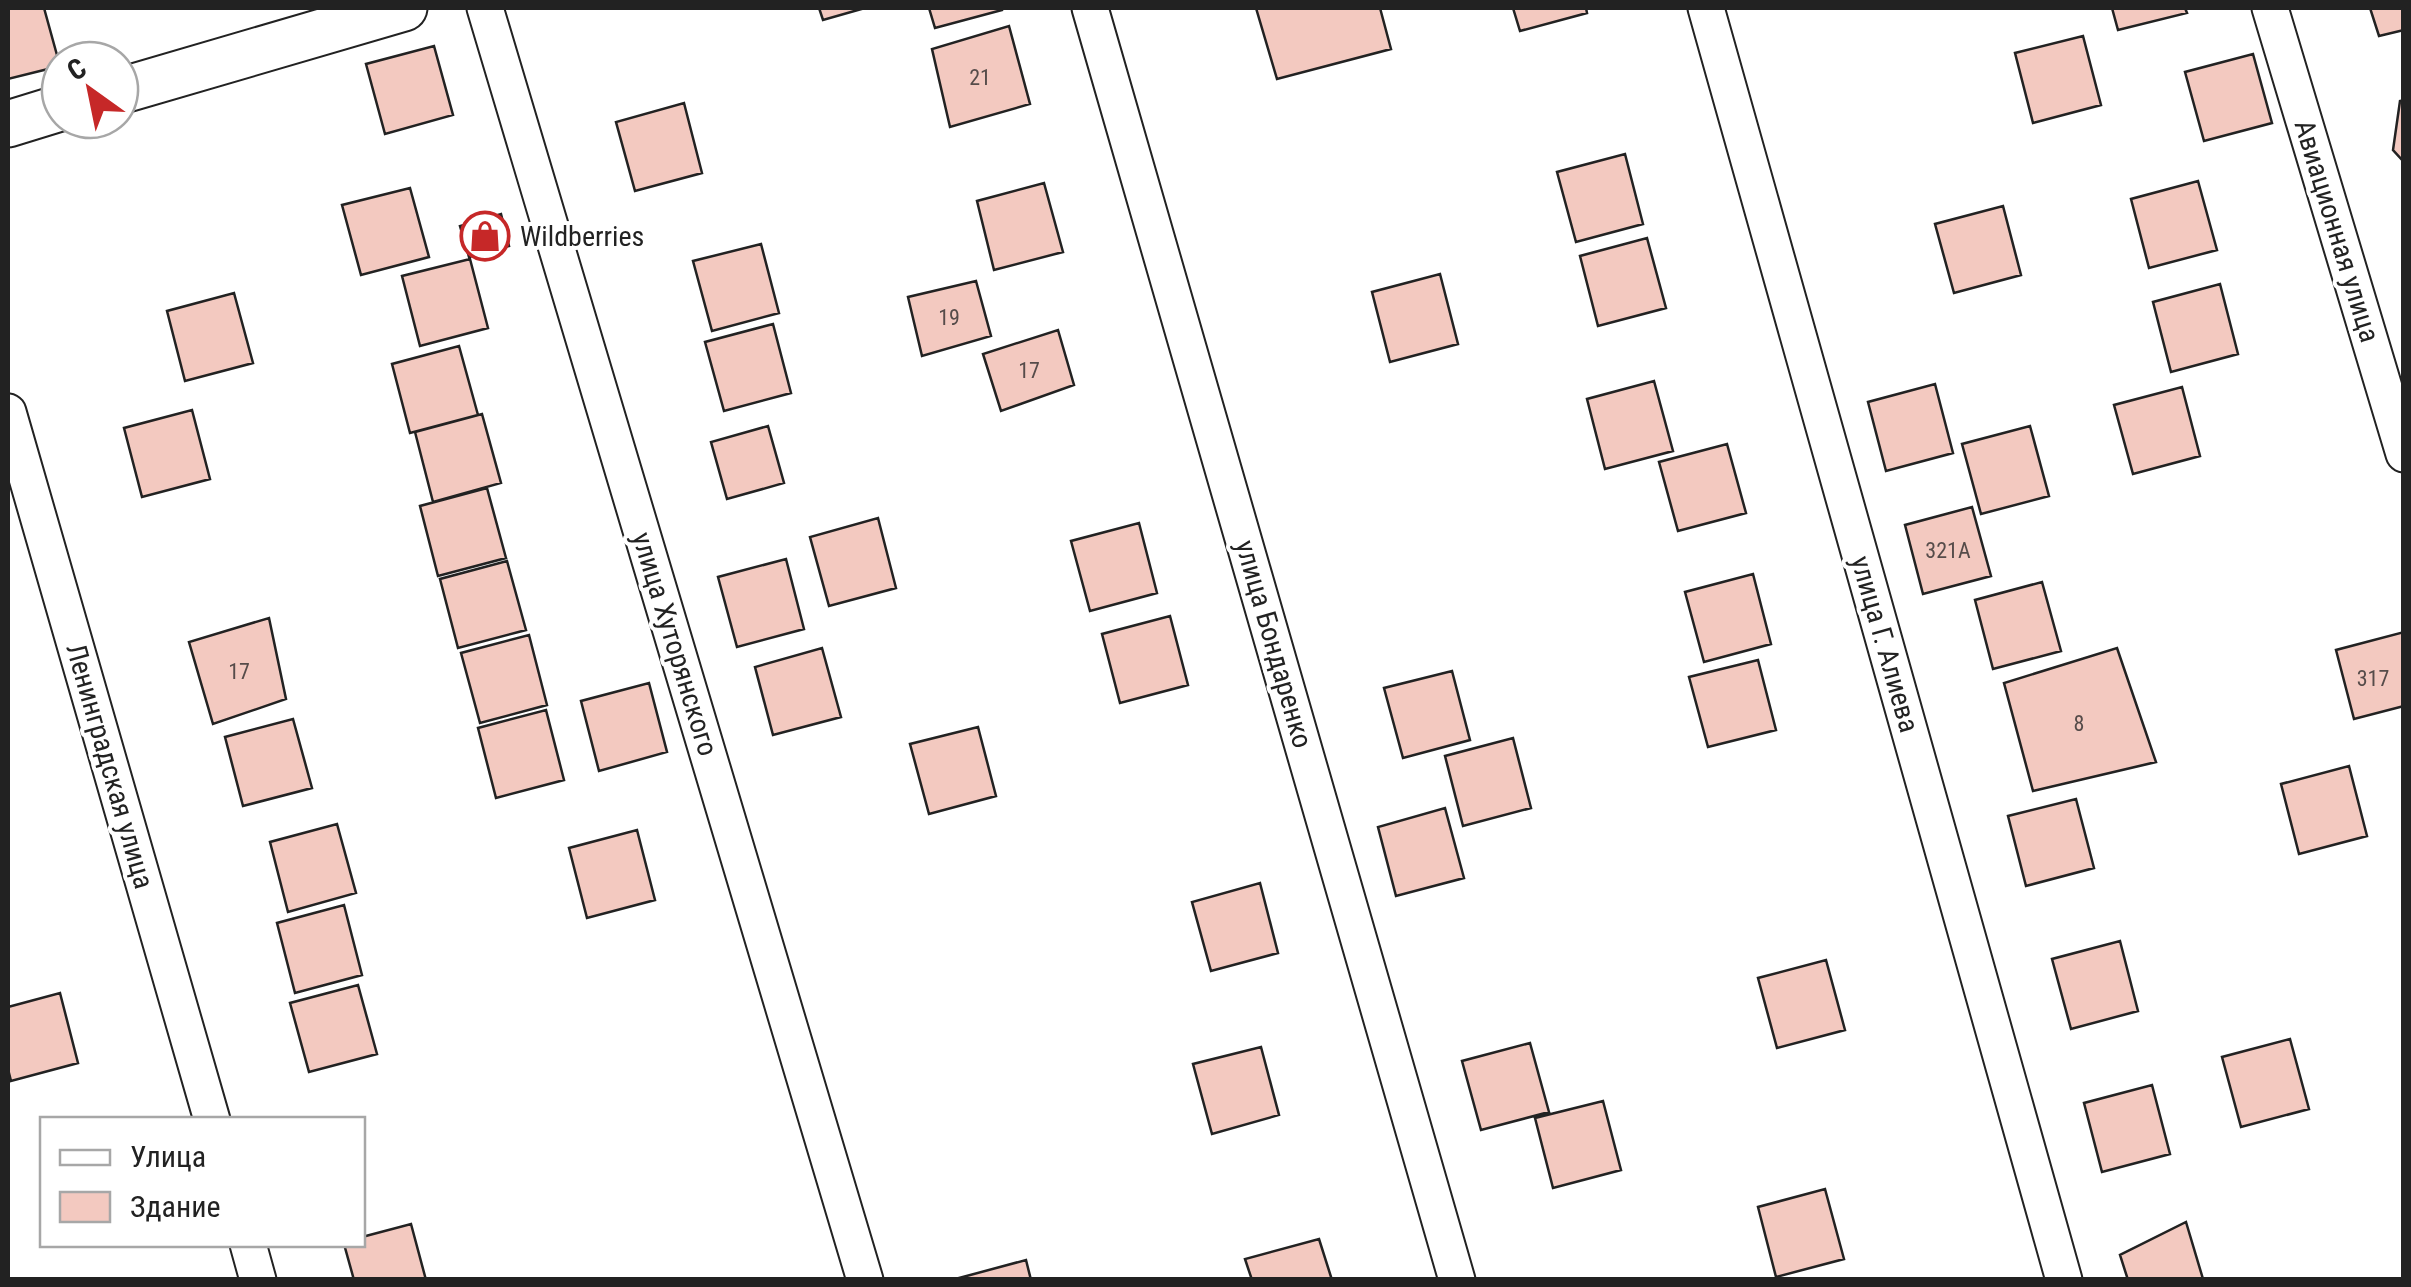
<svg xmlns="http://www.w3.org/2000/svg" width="2411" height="1287" font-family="'Roboto Condensed',sans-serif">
	<rect width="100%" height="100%" fill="#fff"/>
	<path fill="#f3c9c0" stroke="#222" stroke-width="2.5" d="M8 8H44L60 66 8 79Z
		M819 8H865L823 20Z
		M929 8H1002V10L935 28Z
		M1256 8H1380L1391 49 1277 79Z
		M1513 8H1586L1587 13 1520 31Z
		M2112 8H2185L2187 13 2118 30Z
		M2370 8H2404V30L2379 36Z
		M1009 26 1030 104 950 127 932 49Z
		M2083 36 2101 105 2033 123 2015 53Z
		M434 46 453 115 385 134 366 64Z
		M2253 54 2272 123 2204 141 2185 72Z
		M2404 100V162L2393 150 2400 101Z
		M684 103 702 173 635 191 616 122Z
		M1625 154 1643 224 1576 242 1557 172Z
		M2198 181 2217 250 2149 268 2131 199Z
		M1044 183 1063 252 994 270 977 201Z
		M410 188 429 257 361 275 342 205Z
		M2003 206 2021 275 1954 293 1935 224Z
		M501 214 509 246 469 257 460 226Z
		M1647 238 1666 308 1598 326 1580 256Z
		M761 244 779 313 712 331 693 261Z
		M470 259 488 328 420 346 402 276Z
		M1440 274 1458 344 1390 362 1372 292Z
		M976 281 991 336 922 356 908 297Z
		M2220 284 2238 354 2171 372 2153 302Z
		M234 293 253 363 185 381 167 311Z
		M773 324 791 393 724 411 705 342Z
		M1058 330 1074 385 1001 411 983 354Z
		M459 346 478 415 410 433 392 364Z
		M1654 381 1673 451 1605 469 1587 399Z
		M1935 384 1953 453 1886 471 1868 402Z
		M2182 387 2200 456 2133 474 2114 405Z
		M192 410 210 479 142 497 124 428Z
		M482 414 501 483 433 502 415 432Z
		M768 426 784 483 727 499 711 442Z
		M2030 426 2049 496 1981 514 1962 444Z
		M1727 444 1746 513 1678 531 1659 462Z
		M487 488 506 558 438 576 420 506Z
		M1972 507 1991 576 1923 594 1905 525Z
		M878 518 896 588 829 606 810 537Z
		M1139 523 1157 593 1090 611 1071 541Z
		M786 559 804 629 737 647 718 577Z
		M507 561 526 630 458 648 440 579Z
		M1753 574 1771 644 1704 662 1685 592Z
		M2042 582 2061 651 1993 669 1975 600Z
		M1170 616 1188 685 1120 703 1102 634Z
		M269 618 286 699 213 724 189 642Z
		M2404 632V706L2354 719 2336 650Z
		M529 635 547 705 480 723 461 653Z
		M822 648 841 717 773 735 755 667Z
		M2117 648 2156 762 2033 791 2004 683Z
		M1758 660 1776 730 1708 747 1689 677Z
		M1452 671 1470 740 1403 758 1384 688Z
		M649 683 667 752 599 771 581 701Z
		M546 710 564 780 496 798 478 728Z
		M293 719 312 788 243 806 225 737Z
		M978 727 996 796 929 814 910 744Z
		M1513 738 1531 808 1463 826 1445 756Z
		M2349 766 2367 836 2299 854 2281 784Z
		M2076 799 2094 868 2026 886 2008 816Z
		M1445 808 1464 878 1396 896 1378 827Z
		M337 824 356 893 288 912 270 842Z
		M637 830 655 900 587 918 569 848Z
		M1260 883 1278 953 1211 971 1192 902Z
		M344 905 362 975 295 993 277 923Z
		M2120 941 2138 1011 2071 1029 2052 959Z
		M1826 960 1845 1030 1777 1048 1758 978Z
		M358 985 377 1054 309 1072 290 1003Z
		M60 993 78 1063 11 1081 8 1069V1007Z
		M2290 1039 2309 1109 2241 1127 2222 1057Z
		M1530 1043 1549 1112 1481 1130 1462 1061Z
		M1261 1047 1279 1115 1212 1134 1193 1064Z
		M2152 1085 2170 1154 2102 1172 2084 1103Z
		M1603 1101 1621 1170 1553 1188 1535 1118Z
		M1825 1189 1844 1259 1776 1277 1758 1207Z
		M2186 1222 2203 1279 2128 1280 2120 1255Z
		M411 1224 426 1280H354L344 1244H362V1237Z
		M1319 1239 1332 1280H1252L1245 1259Z
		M1026 1260 1031 1280H959V1278Z"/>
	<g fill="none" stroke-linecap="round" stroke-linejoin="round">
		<g stroke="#222" stroke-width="39">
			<path id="minor" d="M485 8 865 1280
				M1090 8 1457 1280
				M1706 8 2064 1280
				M2270 8 2404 454
				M8 412 212 1120
				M248 1244 258 1280"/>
		</g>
		<g stroke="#222" stroke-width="49">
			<path id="tertiary" d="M120 91 404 8
				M8 124 60 108"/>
		</g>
		<use href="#minor" stroke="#fff" stroke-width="35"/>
		<use href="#tertiary" stroke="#fff" stroke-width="45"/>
	</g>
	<defs>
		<g id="shop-ring" transform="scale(2.5)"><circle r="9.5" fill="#fff" stroke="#c62828" stroke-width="1.5"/><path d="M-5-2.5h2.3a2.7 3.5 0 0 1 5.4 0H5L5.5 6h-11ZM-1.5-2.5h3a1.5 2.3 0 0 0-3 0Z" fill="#c62828"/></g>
	</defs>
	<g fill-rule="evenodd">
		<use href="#shop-ring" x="485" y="236"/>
	</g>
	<g text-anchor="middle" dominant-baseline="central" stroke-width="8" stroke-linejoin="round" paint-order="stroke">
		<g font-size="22" fill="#564c4a">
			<text x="980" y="77">21</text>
			<text x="949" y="317">19</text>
			<text x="1029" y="370">17</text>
			<text x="1948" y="550">321А</text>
			<text x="239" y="671">17</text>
			<text x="2373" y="678">317</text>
			<text x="2079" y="723">8</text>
		</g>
		<g font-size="28" fill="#222" stroke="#fff">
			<text transform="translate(2337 231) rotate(73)">Авиационная улица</text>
			<text transform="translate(675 644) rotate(73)">улица Хуторянского</text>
			<text transform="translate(1274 644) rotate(74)">улица Бондаренко</text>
			<text transform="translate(1885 644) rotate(74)">улица Г. Алиева</text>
			<text transform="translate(110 766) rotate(74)">Ленинградская улица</text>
		</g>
		<g font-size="28" fill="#222" stroke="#fff" text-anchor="start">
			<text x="520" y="236">Wildberries</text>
		</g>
	</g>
	<rect width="2411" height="1287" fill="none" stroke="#222222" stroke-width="20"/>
	<rect x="40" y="1117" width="325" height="130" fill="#ffffff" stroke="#a7a7a7" stroke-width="2.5"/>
	<rect x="60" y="1150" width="50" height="15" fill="#ffffff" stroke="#a7a7a7" stroke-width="2.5"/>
	<text x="130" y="1167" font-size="30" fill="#222222">Улица</text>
	<rect x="60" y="1192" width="50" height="30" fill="#f3c9c0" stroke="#a7a7a7" stroke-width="2.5"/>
	<text x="130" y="1217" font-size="30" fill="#222222">Здание</text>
	<g transform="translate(90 90) rotate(327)"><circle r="48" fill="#ffffff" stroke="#a7a7a7" stroke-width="2.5"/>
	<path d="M0-8L18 38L0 25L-18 38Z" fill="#c62828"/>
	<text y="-15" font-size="28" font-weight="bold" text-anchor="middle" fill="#222222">С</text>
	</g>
</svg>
